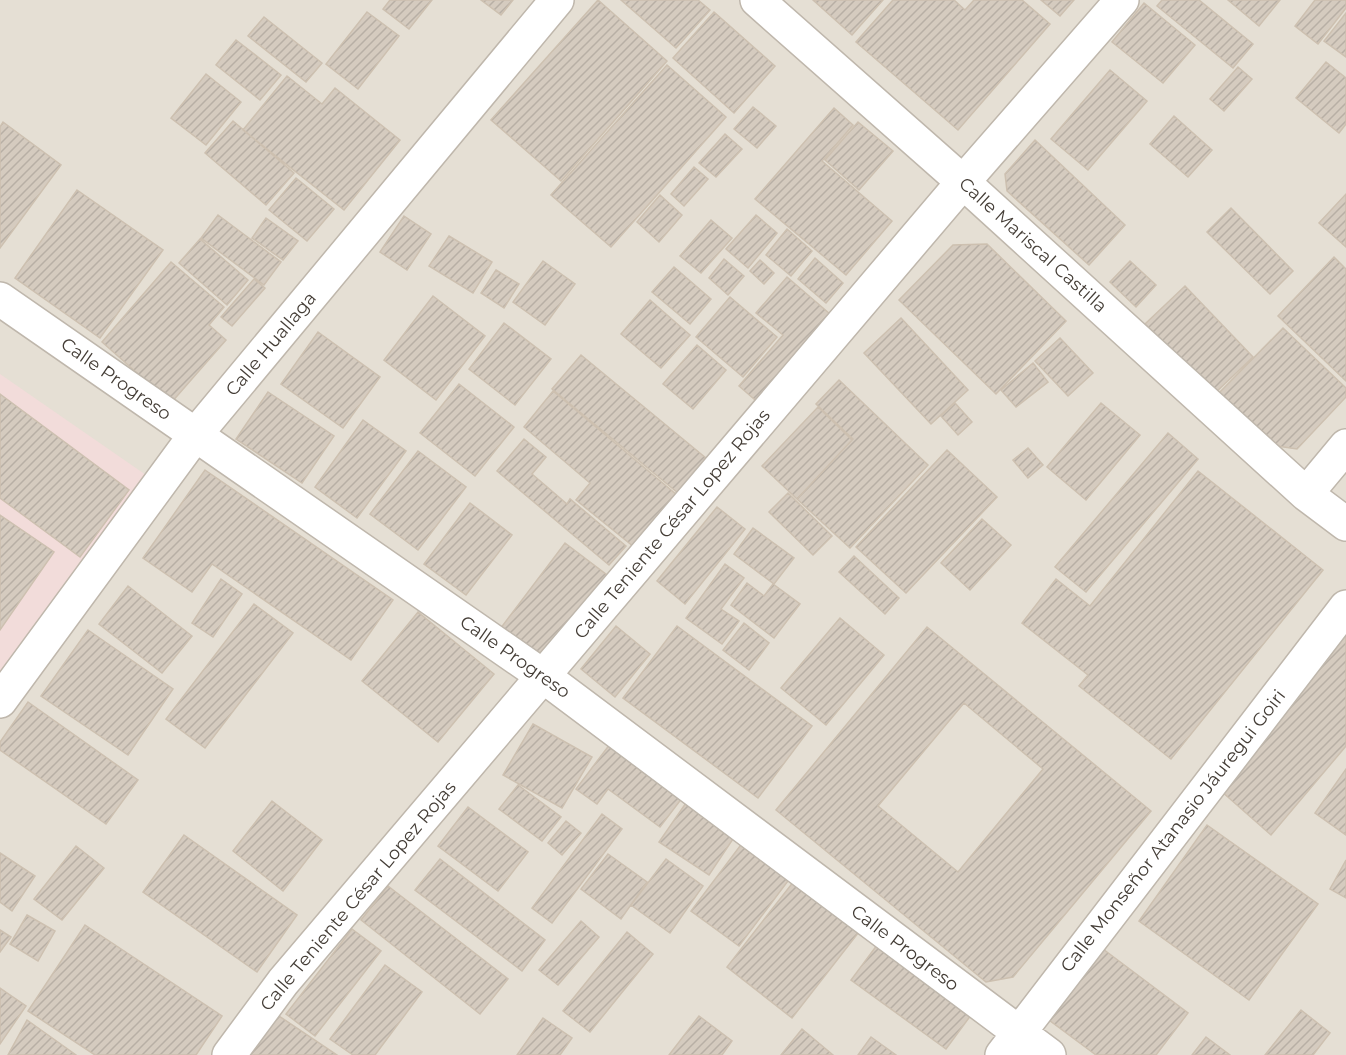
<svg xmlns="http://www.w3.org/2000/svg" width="1346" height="1055" font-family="Montserrat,sans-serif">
	<defs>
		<pattern id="building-hatch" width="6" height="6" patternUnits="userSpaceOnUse" patternTransform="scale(1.5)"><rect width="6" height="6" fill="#d5cbbf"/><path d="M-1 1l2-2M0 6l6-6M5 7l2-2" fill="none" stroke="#b8afa5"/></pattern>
	</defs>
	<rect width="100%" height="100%" fill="#f2ede6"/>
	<path fill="#e5dfd4" d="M0 0H1346V1055H0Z"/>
	<path fill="#f2dcda" d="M0 374 146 475 0 681Z"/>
	<path fill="url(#building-hatch)" stroke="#cdc0b0" stroke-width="1.5" fill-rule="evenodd" d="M390 0H432L409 29 383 9Z
		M481 0H513L501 15Z
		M598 0 667 61 561 181 491 120Z
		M621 0H698L710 10 676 48Z
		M813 0H883L852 35Z
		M893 0H954L965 10 974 0H1022L1050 24 958 130 856 42Z
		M1041 0H1074L1060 16Z
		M1162 0H1199L1253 44 1233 68 1157 6Z
		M1228 0H1280L1259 26Z
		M1315 0H1346V8L1318 44 1295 26Z
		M1144 3 1195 45 1163 83 1112 42Z
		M367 12 399 36 358 89 326 64Z
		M714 12 775 66 734 113 673 58Z
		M1346 13V57L1324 41Z
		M264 17 322 63 306 82 248 36Z
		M236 40 281 75 260 100 216 65Z
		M1326 62 1346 78V124L1339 133 1296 98Z
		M667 65 726 117 611 247 551 195Z
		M1238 67 1252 79 1224 111 1210 99Z
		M1110 70 1147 101 1088 170 1051 139Z
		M206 74 241 102 206 145 171 118Z
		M287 76 322 104 335 88 400 140 344 210 243 130Z
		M753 107 776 126 757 148 734 129Z
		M834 108 853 125 822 161 892 221 846 275 755 199Z
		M1174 116 1212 150 1188 177 1150 144Z
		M233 121 294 173 266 205 205 153Z
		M3 122 61 165 0 248V127Z
		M858 122 893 151 859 190 825 160Z
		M725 134 742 149 716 177 699 163Z
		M1035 140 1125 225 1089 265 1007 191 1005 174Z
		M694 167 708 179 684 206 671 194Z
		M296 178 334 209 307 241 269 210Z
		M77 190 163 250 100 338 15 278Z
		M1346 194V247L1319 223Z
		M660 195 682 215 659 242 637 222Z
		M1231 208 1293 271 1270 294 1207 232Z
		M218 215 281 262 264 285 201 238Z
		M756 215 777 233 748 268 726 249Z
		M404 216 431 234 407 270 380 252Z
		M266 218 298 241 283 260 252 238Z
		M711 220 732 238 701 273 680 256Z
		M787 229 812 251 791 276 766 255Z
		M449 236 492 262 473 293 429 266Z
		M200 239 248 280 227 305 179 263Z
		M987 244 1066 321 996 394 899 300 953 245Z
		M1334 257 1346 269V381L1278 316Z
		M815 258 843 283 826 303 798 279Z
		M724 259 744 276 728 295 709 278Z
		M760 260 774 273 764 284 750 271Z
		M543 261 575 284 545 325 513 302Z
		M1130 261 1156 285 1136 307 1110 282Z
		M171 262 224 307 209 325 226 340 171 403 102 342Z
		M674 267 711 299 690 324 652 292Z
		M496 270 519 284 504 308 481 293Z
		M787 277 837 320 762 406 739 386 783 335 756 313Z
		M254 279 265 288 232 326 221 317Z
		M1185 286 1253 357 1213 395 1145 324Z
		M433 296 485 336 436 400 384 360Z
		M730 297 777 337 743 377 696 337Z
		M650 300 690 335 661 368 621 334Z
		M901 318 968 390 931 424 864 353Z
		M504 323 551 359 515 405 469 369Z
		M1283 328 1346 388V397L1297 449 1263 444 1217 395Z
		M318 332 380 377 343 428 281 384Z
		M1060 338 1093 373 1068 396 1035 361Z
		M697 345 726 370 693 409 663 384Z
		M581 355 706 458 678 493 552 389Z
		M1033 363 1048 382 1016 407 1001 390Z
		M839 380 928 465 850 548 797 499 853 439 816 404Z
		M459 384 514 427 475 476 420 433Z
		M553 391 677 495 634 547 576 500 590 483 524 427Z
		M268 392 334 436 302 483 236 439Z
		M0 394 129 490 80 557 0 498Z
		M955 403 972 422 958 435 941 416Z
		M1101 403 1140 435 1086 500 1047 467Z
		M818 407 852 440 797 499 762 466Z
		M363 420 406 451 357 518 315 487Z
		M1168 433 1198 459 1086 592 1055 567Z
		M524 439 546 457 532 474 567 504 570 499 626 546 609 565 497 471Z
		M1028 448 1043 465 1028 478 1013 460Z
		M947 450 997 497 906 593 856 547Z
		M418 451 466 487 418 550 370 514Z
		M205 470 393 600 351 660 212 564 192 592 143 558Z
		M1198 471 1323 570 1171 759 1079 686 1088 675 1022 623 1056 579 1090 606Z
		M788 493 832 536 813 555 769 512Z
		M470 503 512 535 466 595 424 564Z
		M717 507 745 529 685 604 657 581Z
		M0 515 54 552 0 630Z
		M982 519 1011 545 970 590 941 563Z
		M753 528 794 558 774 584 734 554Z
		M565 543 607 575 542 660 500 629Z
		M854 556 899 598 885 614 839 572Z
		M725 564 744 578 721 609 739 621 722 644 686 618Z
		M221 579 242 594 213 637 192 623Z
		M747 583 764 596 773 584 800 604 774 638 731 605Z
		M128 586 192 636 162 673 99 624Z
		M254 604 293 633 205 748 166 719Z
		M418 612 494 674 438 742 362 681Z
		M840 618 884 655 826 725 781 688Z
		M744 623 769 643 749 670 723 650Z
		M616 626 650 654 615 697 581 669Z
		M677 626 812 726 758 798 623 698Z
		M927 627 1151 811 1013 977 986 982 776 810ZM964 703 1043 769 958 872 878 806Z
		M88 630 173 689 128 755 41 696Z
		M1346 634V746L1271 835 1221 791Z
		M28 702 138 780 106 824 0 750V742Z
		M533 724 592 757 562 808 503 775Z
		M613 740 686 793 660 827 608 789 597 804 576 789Z
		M1346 769V835L1315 813Z
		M518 785 561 817 542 841 499 809Z
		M688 800 737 833 709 875 659 842Z
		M272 801 322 840 283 891 233 851Z
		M468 807 528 852 498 891 438 846Z
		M602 814 622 829 552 923 532 908Z
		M566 821 581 833 562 855 548 843Z
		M1207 825 1318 904 1249 1000 1139 921Z
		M184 835 297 915 257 972 143 892Z
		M743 842 791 877 739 946 691 911Z
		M76 846 104 868 62 920 34 899Z
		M0 853 35 876 12 911 0 902Z
		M608 854 647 882 621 919 581 889Z
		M440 859 545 940 522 971 415 890Z
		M666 859 703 886 670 933 631 905Z
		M1346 860V898L1330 889Z
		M794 881 859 932 792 1018 727 967Z
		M388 886 508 979 480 1014 361 920Z
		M27 915 55 931 38 961 10 944Z
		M581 921 599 937 558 985 539 970Z
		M85 925 222 1016 196 1055H95L28 1011Z
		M352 929 381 951 315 1036 286 1014Z
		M0 930 11 937 0 952Z
		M627 932 653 954 590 1032 563 1011Z
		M880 941 974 1011 946 1049 851 980Z
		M1103 949 1188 1013 1156 1055H1096L1049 1020Z
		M385 965 422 992 375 1055H353L330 1039Z
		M0 988 26 1006 0 1044Z
		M1301 1010 1330 1033 1313 1055H1265Z
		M273 1012 337 1055H244Z
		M699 1016 732 1041 722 1055H669Z
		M543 1018 572 1038 560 1055H517Z
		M27 1020 76 1055H8Z
		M802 1029 833 1055H781Z
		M871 1037 896 1055H858Z
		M1206 1037 1230 1055H1192Z"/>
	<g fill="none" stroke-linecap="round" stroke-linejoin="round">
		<g stroke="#bfb7ac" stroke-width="36">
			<path id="minor" d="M757 0 963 182 1306 494 1346 524
				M0 299 543 676 1049 1055
				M1306 494 1346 446
				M0 701 196 434 557 0
				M229 1055 283 982 963 182 1122 0
				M1002 1055 1346 607"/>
		</g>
		<use href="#minor" stroke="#fff" stroke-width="33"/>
	</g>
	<g text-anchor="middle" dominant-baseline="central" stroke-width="5" stroke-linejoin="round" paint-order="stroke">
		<g font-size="18" fill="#443d36" stroke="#fff">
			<text transform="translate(1033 245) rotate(42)">Calle Mariscal Castilla</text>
			<text transform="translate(271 344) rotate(-50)">Calle Huallaga</text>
			<text transform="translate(116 379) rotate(35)">Calle Progreso</text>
			<text transform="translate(672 524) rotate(-50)">Calle Teniente César Lopez Rojas</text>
			<text transform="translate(515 657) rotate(35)">Calle Progreso</text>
			<text transform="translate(1173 831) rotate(-52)">Calle Monseñor Atanasio Jáuregui Goiri</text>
			<text transform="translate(358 896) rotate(-50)">Calle Teniente César Lopez Rojas</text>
			<text transform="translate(905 948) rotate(37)">Calle Progreso</text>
		</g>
	</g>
</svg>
